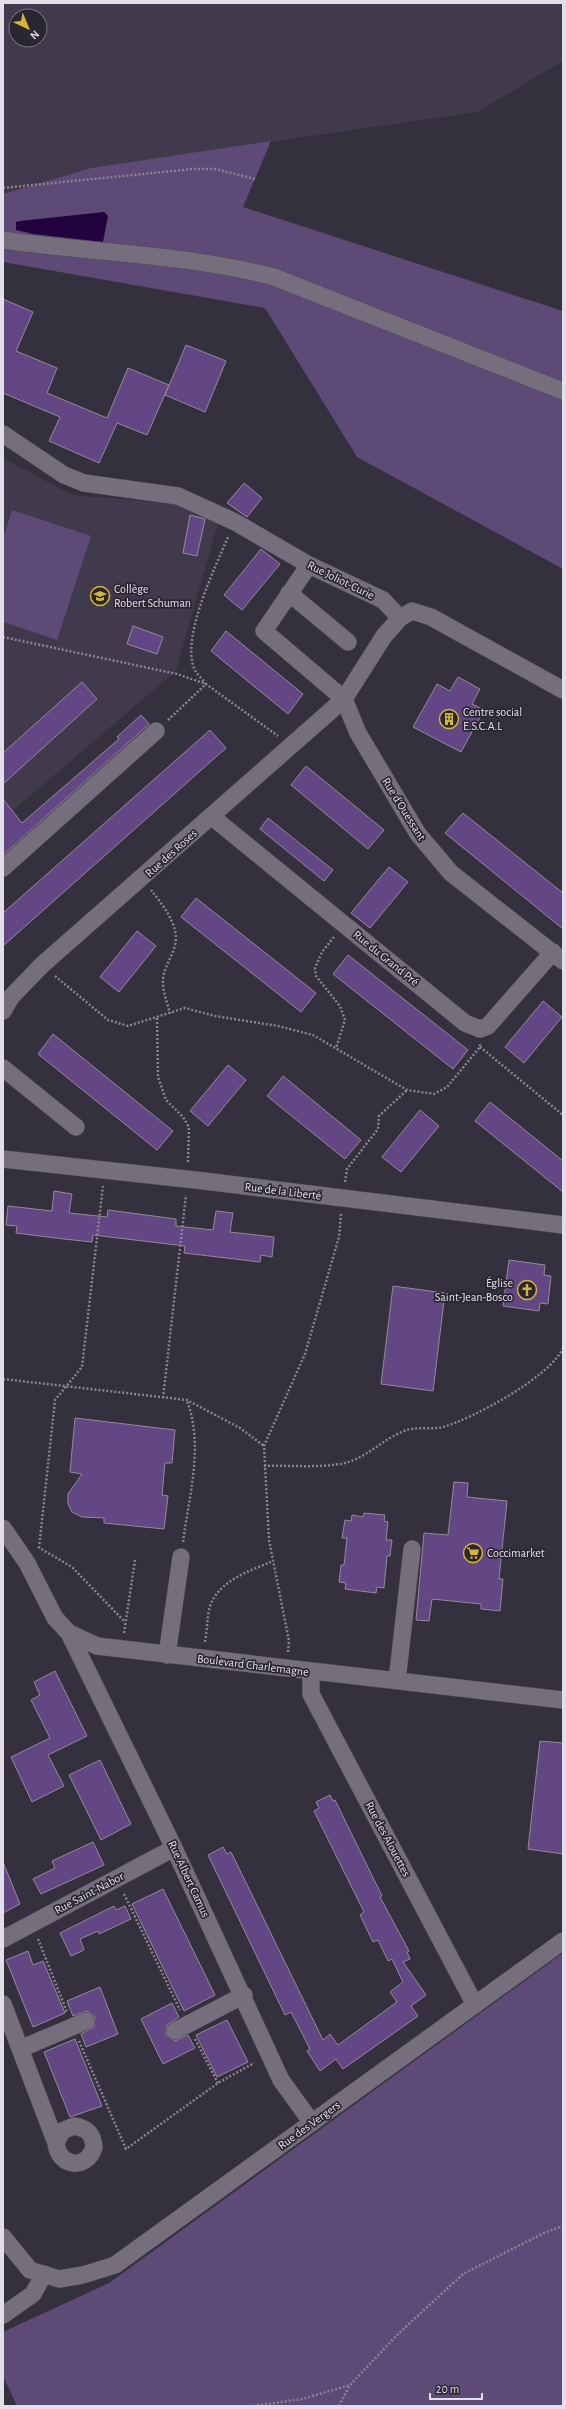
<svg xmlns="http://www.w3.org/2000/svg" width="566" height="2409" font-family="'Alegreya Sans',sans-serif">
	<rect width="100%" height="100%" fill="#35303d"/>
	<path fill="#413a4c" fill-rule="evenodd" d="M3 3H563V61L477 112 91 168 3 194ZM16 16H40V40H16Z
		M3 458 72 495 173 503 219 520 176 671 3 819Z"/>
	<path fill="#5e4a77" d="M271 141 243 207 563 311V569L357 457 265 308 3 262V194L91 168Z
		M12 510 91 536 57 640 3 622V538Z
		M563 1953V2406H17L3 2376V2332L109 2283Z"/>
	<path fill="#23033d" d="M104 212 108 216 103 242 33 234 16 230V222L20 221Z"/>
	<path fill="#634784" stroke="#918b9a" d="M3 299 33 312 16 351 57 368 47 393 107 418 128 368 169 385 147 435 117 423 99 463 49 441 60 417 3 393Z
		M186 345 226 361 205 412 165 395Z
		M244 483 262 498 247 517 227 503Z
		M190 515 205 519 197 556 183 553Z
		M261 549 280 564 242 610 224 595Z
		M133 626 163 637 157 654 127 644Z
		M226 631 303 694 288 714 211 651Z
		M458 677 480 689 472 704 484 710 461 752 413 727 437 684 450 691Z
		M82 682 97 699 3 784V753Z
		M141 715 149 724 3 855V799L22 823 119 739 117 737Z
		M210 730 226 748 3 946V913Z
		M306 766 384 830 368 849 291 785Z
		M463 813 563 893V929L445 833Z
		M268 818 333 870 324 881 260 829Z
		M389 867 408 882 370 928 351 913Z
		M196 898 316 993 301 1012 181 917Z
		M137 931 156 946 119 992 100 977Z
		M348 955 468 1050 453 1069 333 974Z
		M543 1001 562 1017 524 1063 505 1047Z
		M53 1034 173 1131 157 1150 38 1054Z
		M228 1065 246 1080 208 1126 190 1111Z
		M283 1076 361 1140 345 1159 267 1096Z
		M490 1102 563 1161V1192L475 1121Z
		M420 1110 439 1126 401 1172 382 1157Z
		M54 1191 72 1194 69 1213 107 1217 108 1210 176 1219V1226L213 1230 216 1211 233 1213 230 1232 274 1237 272 1257 261 1255 260 1262 184 1253 185 1246 93 1235 92 1242 64 1239 16 1233 17 1226 6 1225 8 1206 52 1211Z
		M509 1260 545 1265 544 1275 551 1276 548 1304 540 1303 539 1311 503 1306Z
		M393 1286 445 1293 433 1391 381 1384Z
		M75 1418 175 1430 172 1463H165L162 1495 168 1496 164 1529 104 1523V1518L82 1517 72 1512 68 1504V1494L82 1474 70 1472Z
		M454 1482 468 1483 467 1497 507 1501 499 1579H503L500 1611 481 1609V1604L432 1599 429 1621 416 1620 424 1533 448 1535Z
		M364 1513 385 1515 384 1521 388 1522 386 1540H392L390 1556H387L384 1588 377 1587 376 1593 345 1589 346 1583 339 1582 341 1565H344L347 1538H342L345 1520 351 1521 352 1515 363 1517Z
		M55 1671 87 1736 48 1755 64 1786 32 1802 11 1757 50 1738 31 1700 40 1695 34 1682Z
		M540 1741 563 1743V1854L528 1849Z
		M100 1760 131 1824 101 1840 69 1775Z
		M330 1795 333 1801 335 1800 382 1896 380 1897 409 1951 407 1952 410 1959 403 1962 426 1995 411 2006 418 2016 343 2069 336 2059 320 2071 307 2051 310 2049 291 2012 285 2015 208 1855 223 1847 227 1854 231 1852 323 2040 330 2034 338 2045 397 2002 390 1992 403 1982 392 1959 388 1961 378 1940 373 1942 360 1915 364 1912 314 1811 319 1808 316 1802Z
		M93 1842 104 1865 41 1894 33 1879 55 1868 52 1861Z
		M3 1862 20 1904 3 1913Z
		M163 1889 215 1995 184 2011 132 1904Z
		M114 1906 116 1910 125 1906 131 1919 99 1934 98 1931 80 1939 84 1950 71 1956 60 1933Z
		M28 1951 33 1965 43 1961 65 2013 33 2027 6 1960Z
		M100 1987 118 2034 86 2047 81 2034 94 2027 95 2017 87 2011 73 2016 67 2001Z
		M172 2003 179 2017 167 2025 166 2035 175 2041 188 2035 195 2048 163 2064 141 2019Z
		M227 2020 248 2062 217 2077 196 2035Z
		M75 2039 102 2106 70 2117 44 2052Z"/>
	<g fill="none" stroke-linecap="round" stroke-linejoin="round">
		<g stroke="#504c57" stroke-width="18">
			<path id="minor" d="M3 240C93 253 185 254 274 277L563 391
				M3 434 64 475 84 483 178 496 235 522 309 565 383 600 400 618 412 611 431 617 563 690
				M309 565 264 631 344 699 358 733 418 834 451 873 563 961
				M289 593 348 642
				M211 816 465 1023 480 1029 488 1026 553 952
				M3 868 156 731
				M3 1011 11 997 42 965 344 699 384 636 400 618
				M3 1068 76 1127
				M3 1159 204 1181 563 1225
				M3 1528 27 1563 55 1618 69 1633 97 1646 563 1700
				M69 1633 174 1848 281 2080 312 2123
				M167 1655 181 1557
				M311 1671V1694L475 2005
				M397 1681 412 1549
				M3 1939 174 1848
				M3 2004 56 2143C58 2167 87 2171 94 2147 93 2134 87 2128 74 2126L62 2131 56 2143
				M175 2031 244 1995
				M20 2049 86 2021
				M3 2237 30 2270 59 2279 83 2275 115 2265 563 1941
				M3 2315 33 2294 44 2274"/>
		</g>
		<path stroke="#89848f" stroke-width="2.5" stroke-dasharray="2 2" stroke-linecap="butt" d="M3 188 193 169H215L255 179
			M3 637 177 674 206 684 278 736
			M168 720 206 684C203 680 199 676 196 672 178 642 216 566 228 537
			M151 890C162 904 180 926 175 945 172 958 162 970 163 983 163 993 168 1004 170 1014
			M334 937 322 952 315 968 316 976 340 1006 345 1020 336 1048
			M55 976 108 1020 128 1026 185 1008 215 1016 278 1026 313 1035 407 1090 434 1094 447 1087 480 1047V1044
			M157 1018 158 1077 166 1100 183 1117 189 1127 188 1162
			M480 1047 563 1115
			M345 1182 347 1169 378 1129 379 1116 407 1090
			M3 1379 187 1400 240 1428 264 1446
			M163 1398 186 1195
			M264 1466C288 1465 315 1468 340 1464 365 1460 381 1440 404 1431 416 1426 431 1430 443 1427 474 1418 550 1377 563 1348
			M183 1542C189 1496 204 1445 187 1401
			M38 1547 72 1567 125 1622
			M39 1548 55 1400 82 1367 103 1186
			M124 1633 135 1560
			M205 1642C207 1631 207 1621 209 1610 215 1582 249 1571 273 1561
			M288 1652 289 1641 269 1540 264 1446 305 1354 339 1237 341 1214
			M124 1894 180 2010
			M38 1939 67 2012
			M195 2039 218 2083
			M79 2041 126 2149 218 2083 254 2063
			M253 2406 302 2399 350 2385
			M339 2406 350 2385 397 2335 463 2274 546 2232 563 2226"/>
		<use href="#minor" stroke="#746e7d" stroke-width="17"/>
	</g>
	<defs>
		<g id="school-ring" transform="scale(1)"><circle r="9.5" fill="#2b2633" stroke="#d6b534" stroke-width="1.5"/><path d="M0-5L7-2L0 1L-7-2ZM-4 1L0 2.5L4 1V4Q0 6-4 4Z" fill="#d6b534"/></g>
		<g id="building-ring" transform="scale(1)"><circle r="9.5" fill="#2b2633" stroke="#d6b534" stroke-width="1.5"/><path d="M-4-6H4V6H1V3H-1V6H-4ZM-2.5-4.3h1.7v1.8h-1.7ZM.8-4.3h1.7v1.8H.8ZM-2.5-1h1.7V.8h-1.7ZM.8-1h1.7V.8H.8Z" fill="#d6b534"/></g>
		<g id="church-ring" transform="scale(1)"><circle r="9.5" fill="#2b2633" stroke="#d6b534" stroke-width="1.5"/><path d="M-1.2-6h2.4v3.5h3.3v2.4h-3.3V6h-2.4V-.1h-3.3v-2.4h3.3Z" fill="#d6b534"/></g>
		<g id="supermarket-ring" transform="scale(1)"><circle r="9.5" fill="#2b2633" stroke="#d6b534" stroke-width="1.5"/><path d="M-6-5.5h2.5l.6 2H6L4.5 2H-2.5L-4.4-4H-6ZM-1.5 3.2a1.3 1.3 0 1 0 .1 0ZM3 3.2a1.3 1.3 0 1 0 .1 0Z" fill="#d6b534"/></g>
	</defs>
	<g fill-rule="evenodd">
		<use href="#school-ring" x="100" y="596"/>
		<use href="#building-ring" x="449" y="719"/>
		<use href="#church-ring" x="527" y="1290"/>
		<use href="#supermarket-ring" x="473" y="1553"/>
	</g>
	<g text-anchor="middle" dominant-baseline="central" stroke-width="3.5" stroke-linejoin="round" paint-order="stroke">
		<g font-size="12" fill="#e3dfe8" stroke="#2b2633">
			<text transform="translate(341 580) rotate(26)">Rue Joliot-Curie</text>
			<text transform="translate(404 809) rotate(58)">Rue d'Ouessant</text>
			<text transform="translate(171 853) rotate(-42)">Rue des Roses</text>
			<text transform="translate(386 958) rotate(39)">Rue du Grand Pré</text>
			<text transform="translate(283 1191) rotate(7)">Rue de la Liberté</text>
			<text transform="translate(253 1665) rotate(7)">Boulevard Charlemagne</text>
			<text transform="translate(388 1839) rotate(62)">Rue des Alouettes</text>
			<text transform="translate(189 1879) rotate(65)">Rue Albert Camus</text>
			<text transform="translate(89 1893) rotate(-28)">Rue Saint-Nabor</text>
			<text transform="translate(309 2125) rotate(-36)">Rue des Vergers</text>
		</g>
		<g font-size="12" fill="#e3dfe8" stroke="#2b2633" text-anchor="start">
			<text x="114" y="589">Collège<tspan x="114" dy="14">Robert Schuman</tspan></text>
			<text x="463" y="712">Centre social<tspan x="463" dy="14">E.S.C.A.L</tspan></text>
			<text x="513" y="1283" text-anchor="end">Église<tspan x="513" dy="14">Saint-Jean-Bosco</tspan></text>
			<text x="487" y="1553">Coccimarket</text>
		</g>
	</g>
	<rect width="566" height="2409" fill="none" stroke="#e3dfe8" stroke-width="8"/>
	<g transform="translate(28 28) rotate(136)"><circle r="19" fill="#2b2633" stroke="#75707b"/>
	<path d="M0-3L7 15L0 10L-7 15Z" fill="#d6b534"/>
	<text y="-6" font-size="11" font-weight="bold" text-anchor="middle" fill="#e3dfe8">N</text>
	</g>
	<path d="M430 2393v6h52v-6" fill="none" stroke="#e3dfe8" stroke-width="2"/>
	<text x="436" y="2393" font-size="12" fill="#e3dfe8" stroke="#2b2633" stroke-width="3" paint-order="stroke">20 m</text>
</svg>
